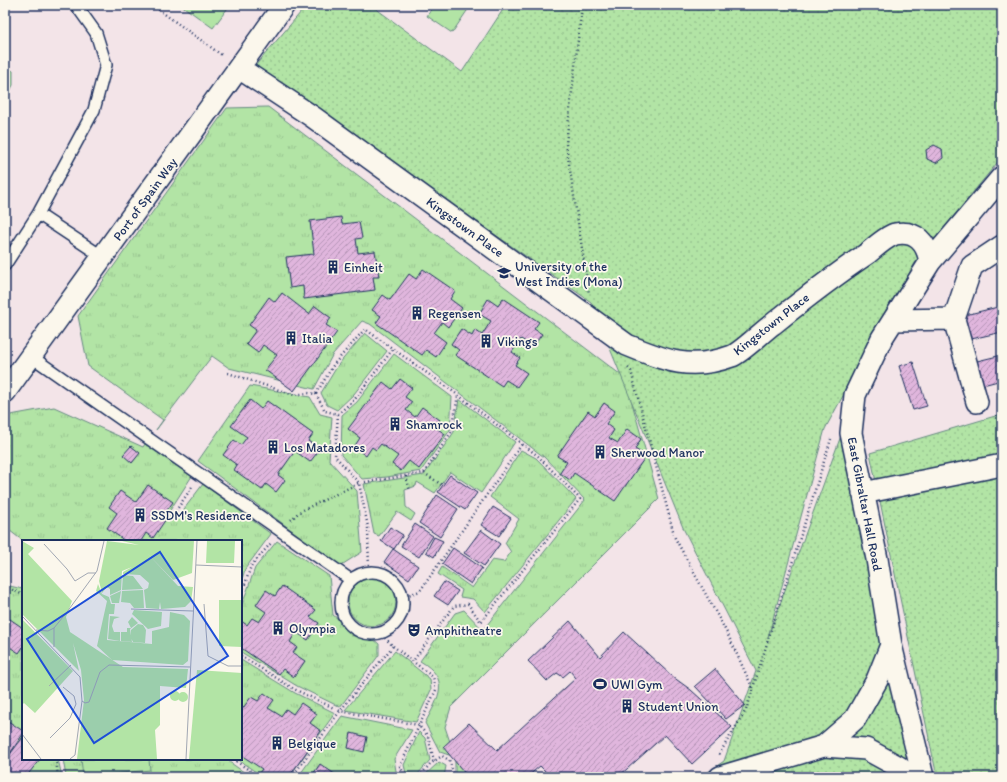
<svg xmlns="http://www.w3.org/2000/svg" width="1007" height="782" font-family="Itim,sans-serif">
	<defs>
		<pattern id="grass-tufts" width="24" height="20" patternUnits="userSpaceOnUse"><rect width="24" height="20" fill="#b2e4a5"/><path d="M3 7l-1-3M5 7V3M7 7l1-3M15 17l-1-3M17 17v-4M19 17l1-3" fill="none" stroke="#98c490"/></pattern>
		<pattern id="park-dots" width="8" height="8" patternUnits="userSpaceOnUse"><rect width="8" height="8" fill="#b2e4a5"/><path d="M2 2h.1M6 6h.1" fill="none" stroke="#98c490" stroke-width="1.8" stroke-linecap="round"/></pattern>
		<pattern id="building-hatch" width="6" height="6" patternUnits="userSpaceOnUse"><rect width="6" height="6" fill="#e0b6dd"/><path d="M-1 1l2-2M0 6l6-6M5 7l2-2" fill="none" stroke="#b594b6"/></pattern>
	</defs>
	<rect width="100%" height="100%" fill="#fbf7ec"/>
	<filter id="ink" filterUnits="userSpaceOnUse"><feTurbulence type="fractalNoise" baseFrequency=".025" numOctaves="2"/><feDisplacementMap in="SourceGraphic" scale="8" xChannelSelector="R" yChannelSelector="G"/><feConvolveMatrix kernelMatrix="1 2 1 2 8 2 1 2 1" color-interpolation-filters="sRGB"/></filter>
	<g filter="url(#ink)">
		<path fill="#f3e4e8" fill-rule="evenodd" d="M5 5H1002V777H5ZM23 541H241V759H23Z"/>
		<path fill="url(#grass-tufts)" stroke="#668a82" d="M5 66 13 71V85L5 101Z
			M268 107 625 378 659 499 451 707 445 727 455 757 466 777H455V757L440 752 425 723C439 697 451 679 420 661L455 613 464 610 483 630 585 500 544 457 370 324 362 321 333 354 314 389 229 368 212 356 156 430 163 420 88 366 78 316 227 108Z
			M365 333 387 351 354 394 337 410 327 405 321 393 338 365Z
			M394 354 452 397 450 430 421 471 387 477 362 479 341 455 342 415 357 402Z
			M250 386 310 397 320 414 332 417 329 460 357 491 362 552 340 566 198 461Z
			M459 399 515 442 481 493 450 472 435 493 417 482 416 486 405 490 406 507 415 514 411 521 397 512 379 536 374 534 364 484 424 475 454 432Z
			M54 407 143 447 145 444 192 476 167 515 175 521 203 484 271 534 245 569 241 583V541H23L5 527V416Z
			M521 450 536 458 576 499 485 612 473 599 460 597 462 590 438 574 442 567 472 588 492 560 504 562 511 552 505 543 519 519 490 497Z
			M277 541 329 576 333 615 358 635 372 638 379 644V655L340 707 297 686 241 652V608L255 568Z
			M348 602a24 24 0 1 1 48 0a24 24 0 1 1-48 0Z
			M5 585 23 589V759H58L62 777H5Z
			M395 651 430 679 431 690 416 722 345 710Z
			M241 660 295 693 335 713 289 777H263L237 759H241Z
			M342 716 412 730 394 759 396 771 402 777H298Z
			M419 732 425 738 430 760 418 774 406 773 404 765Z
			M63 759H225L251 777H66Z
			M439 762 446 766 444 777H423Z"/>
		<path fill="url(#park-dots)" stroke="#668a82" d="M307 5H371L462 72 506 5H1002V157L915 263 825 429 768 637 843 430 912 777H701L724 761 756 671 684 530 591 302 255 66Z
			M1002 414V777H937L870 453Z"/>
		<path fill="#b2e4a5" stroke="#668a82" d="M181 5H230L213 28Z
			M434 5H471L452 33 427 16Z
			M81 759H149L150 770 83 777Z"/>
		<path fill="url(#building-hatch)" stroke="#1b2f5e" d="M934 145 942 149 943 158 936 163 927 159 926 150Z
			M341 217 342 224 359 222 362 238 356 239 358 253 375 251 379 277H373L375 290 304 299 303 286 290 288 286 257 314 254 310 221Z
			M423 269 455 291 450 299 462 308 448 327 442 322 434 333 446 342 436 357 426 350 422 355 376 323 381 316 372 310 383 295 390 300 409 274 416 279Z
			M282 293 309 314 315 306 331 318 326 325 337 332 294 391 265 370 277 355 263 345 258 353 246 344 256 330 249 325 269 297 275 302Z
			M503 298 539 322 534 329 542 334 533 347 521 339 512 352 520 358 515 365 527 373 517 387 506 380 502 386 455 355 459 350 451 344 461 329 472 336 475 330 482 335 491 321 479 314 488 299 498 306Z
			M1002 306V332L967 340 961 316Z
			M1002 355V380L979 386 973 362Z
			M913 362 927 406 913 410 899 366Z
			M400 379 412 388 405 397 412 402 406 410 415 417 422 407 440 420 435 427 445 434 419 469 409 461 401 471 392 464 398 456 381 444 376 450 372 447 366 456 354 447 360 438 348 429 383 382 392 389Z
			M250 400 261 409 267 401 313 434 308 441 320 449 310 462 295 451 278 475 285 480 276 492 266 484 262 490 234 470 237 465 223 455 234 440 241 445 247 437 231 426Z
			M604 403 615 411 606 424 614 430 609 438 618 443 627 429 641 439 635 449 646 456 615 501 574 473 570 480 560 473 567 462 557 456 588 411 595 416Z
			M131 446 140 453 132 463 123 455Z
			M450 475 477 493 465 510 438 492Z
			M148 485 173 502 162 517 166 519 153 538 146 533 141 541H125L107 528 117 513 109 507 120 491 136 502Z
			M437 495 458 509 440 537 419 523Z
			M493 507 511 518 499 536 481 525Z
			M415 524 433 536 419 557 401 546Z
			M390 527 403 535 394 549 381 541Z
			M481 530 500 544 484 566 464 553Z
			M434 537 443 541 434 557 426 552Z
			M453 548 482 568 471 584 442 564Z
			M393 549 418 566 409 579 384 562Z
			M444 582 458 591 448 605 434 596Z
			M282 586 316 610 310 617 319 623 308 640 296 632 290 642 297 647 293 653 305 661 294 677 283 669 279 674 241 648V621L247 625 252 618 259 622 266 612 256 605 266 590 275 596Z
			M10 619 23 628V647L19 653 5 644V627Z
			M570 621 600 657 624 632 673 677 691 690 732 727 692 764 665 735 618 777H551L540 766 527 777H468L443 747 469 723 497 750 576 678 570 671 563 677 557 673 547 681 528 661Z
			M715 669 745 705 726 719 695 686Z
			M264 693 274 700 268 708 281 716 286 709 293 714 301 703 317 714 310 723 321 731 289 777H285L280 773 277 777H262L258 774 262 769 241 755V711L251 697 258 701Z
			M5 719 23 731V734L5 761Z
			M351 733 367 737 364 752 348 748Z
			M23 737V759H40L26 777H5V761Z
			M320 764 339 777H311Z"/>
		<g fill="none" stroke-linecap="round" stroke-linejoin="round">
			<g stroke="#1b2f5e" stroke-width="14">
				<path id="service" d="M38 214 103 257
					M5 265 38 214 94 110 106 65 96 33 76 5
					M32 357 351 580
					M341 603a31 31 0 1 1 62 0a31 31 0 1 1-62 0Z"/>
			</g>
			<g stroke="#1b2f5e" stroke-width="24">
				<path id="minor" d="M239 68 313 117 627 345C666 361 691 371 732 356 742 352 763 331 773 324 804 299 835 275 868 253 875 247 886 237 895 234 916 230 927 243 930 262
					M894 320 954 319
					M5 392 284 5
					M977 402 954 319 972 266 1002 246
					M863 493 1002 465
					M824 746 855 719 877 680 891 645
					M720 777 824 746 866 749 899 767 909 777
					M923 777 891 645 877 559 851 433 855 395 882 338 930 262 1002 177"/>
			</g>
			<path stroke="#1b2f5e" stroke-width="2.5" stroke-dasharray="1 3" stroke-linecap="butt" d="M152 5 223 56
				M582 5 566 144 589 294
				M628 368 631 371 675 538 727 633 753 689 746 710 718 756
				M228 373 294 395 308 393 316 394 334 364 365 329 458 395 538 456 580 499 481 622 468 604 454 606 413 661
				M316 394 325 411 338 414 355 399 393 349
				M338 414 335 456 359 483 368 527 369 572
				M424 473 442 485
				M406 476 410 491
				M291 520 299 512 359 483 424 473 452 431 458 395
				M169 521 192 487
				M5 586 23 595
				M241 596 251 566 272 542
				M402 597 420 591 522 444
				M393 646 433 677 436 690 400 766 405 776 412 777
				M241 656 294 689 340 711 418 725 428 736 434 761
				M753 688 831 439
				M56 759 58 777
				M233 759 259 777
				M292 777 340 711 393 646 380 633
				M419 777 430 764 442 756 449 760 453 772 452 777"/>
			<use href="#service" stroke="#fbf7ec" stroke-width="11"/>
			<use href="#minor" stroke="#fbf7ec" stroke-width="21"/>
		</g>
	</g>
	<defs>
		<g id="building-bare" transform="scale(1.08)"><path d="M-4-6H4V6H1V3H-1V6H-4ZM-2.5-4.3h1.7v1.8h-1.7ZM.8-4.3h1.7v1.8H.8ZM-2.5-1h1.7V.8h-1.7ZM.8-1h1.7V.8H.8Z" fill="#1b2f5e" stroke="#fbf7ec" stroke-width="2.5" paint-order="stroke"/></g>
		<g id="university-bare" transform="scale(1.08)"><path d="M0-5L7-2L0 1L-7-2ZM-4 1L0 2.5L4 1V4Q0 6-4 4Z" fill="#1b2f5e" stroke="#fbf7ec" stroke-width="2.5" paint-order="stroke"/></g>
		<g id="theatre-bare" transform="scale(1.08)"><path d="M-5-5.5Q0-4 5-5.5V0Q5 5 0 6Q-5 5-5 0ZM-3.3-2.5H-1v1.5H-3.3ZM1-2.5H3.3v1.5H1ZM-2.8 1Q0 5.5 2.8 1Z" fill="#1b2f5e" stroke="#fbf7ec" stroke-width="2.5" paint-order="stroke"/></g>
		<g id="stadium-bare" transform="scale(1.08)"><path d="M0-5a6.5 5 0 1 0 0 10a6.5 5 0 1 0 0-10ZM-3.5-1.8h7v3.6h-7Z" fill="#1b2f5e" stroke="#fbf7ec" stroke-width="2.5" paint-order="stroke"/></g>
	</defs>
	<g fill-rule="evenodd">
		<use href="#building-bare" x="333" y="267"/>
		<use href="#university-bare" x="504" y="273"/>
		<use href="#building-bare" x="417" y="313"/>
		<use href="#building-bare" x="291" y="338"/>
		<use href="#building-bare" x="486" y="341"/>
		<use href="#building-bare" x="395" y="424"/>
		<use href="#building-bare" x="273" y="447"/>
		<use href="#building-bare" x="600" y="452"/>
		<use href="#building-bare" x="140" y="515"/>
		<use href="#building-bare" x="278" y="628"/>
		<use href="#theatre-bare" x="414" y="630"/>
		<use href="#stadium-bare" x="600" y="684"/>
		<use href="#building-bare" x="627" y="706"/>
		<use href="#building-bare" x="277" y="743"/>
	</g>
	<g text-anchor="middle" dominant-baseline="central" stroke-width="3.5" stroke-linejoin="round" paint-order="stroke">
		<g font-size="13" fill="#1b2f5e" stroke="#fbf7ec">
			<text transform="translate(145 199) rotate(-54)">Port of Spain Way</text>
			<text transform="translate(465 227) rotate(36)">Kingstown Place</text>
			<text transform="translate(771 324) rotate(-38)">Kingstown Place</text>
			<text transform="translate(865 504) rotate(79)">East Gibraltar Hall Road</text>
		</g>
		<g font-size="13" fill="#1b2f5e" stroke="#fbf7ec" text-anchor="start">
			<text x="515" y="266">University of the<tspan x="515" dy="15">West Indies (Mona)</tspan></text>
			<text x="344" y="267">Einheit</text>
			<text x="428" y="313">Regensen</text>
			<text x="302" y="338">Italia</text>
			<text x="497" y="341">Vikings</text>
			<text x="406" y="424">Shamrock</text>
			<text x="284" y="447">Los Matadores</text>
			<text x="611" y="452">Sherwood Manor</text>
			<text x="151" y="515">SSDM's Residence</text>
			<text x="289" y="628">Olympia</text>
			<text x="425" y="630">Amphitheatre</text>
			<text x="611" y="684">UWI Gym</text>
			<text x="638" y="706">Student Union</text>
			<text x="288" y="743">Belgique</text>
		</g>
	</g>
	<g transform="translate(22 540)">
		<rect width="220" height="220" fill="#fbf7ec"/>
		<path d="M85 1 117 5 100 1H172L170 33 151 40 124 12 156 46 171 47 169 61 163 67 139 69 138 62 137 69 124 68 122 50 126 48 127 43 118 35 101 34V32L110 27 100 31 99 50 88 55V49L85 47 80 53 77 41ZM101 35 111 36 121 49 100 50ZM76 44 80 54 87 57 89 64H93L92 74H87L85 100 130 104V91L147 87 148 72 162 75 168 81 166 121 161 125 90 120 75 106 85 61 74 51ZM121 50 122 68H112L108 63 99 62 100 51ZM99 51 97 63H90L88 56ZM197 60H220V107L197 106ZM112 70 140 72 139 86 126 89 110 74ZM88 76 98 77 92 79 90 86 92 92H98V101L86 99ZM110 77 116 83 108 89 110 102 99 101V92H105V88H109L106 82ZM116 84 121 85 124 90 123 103 111 102 109 98V90Z" fill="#b2e4a5"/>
		<path d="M0 1 12 8 6 14 50 61 44 77 48 92 101 127 166 129 164 148 138 146V185L133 190 135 219H55L62 160 59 130 51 103 57 131 0 74ZM0 79 51 131 13 173 2 163 0 165Z" fill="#b2e4a5"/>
		<path d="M185 1H213L212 23H184ZM175 130 220 133V219H167ZM148 156a5 5 0 1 1 10 0a5 5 0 1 1-10 0ZM156 157a5 5 0 1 1 10 0a5 5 0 1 1-10 0Z" fill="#b2e4a5"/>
		<path fill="none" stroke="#a1a7b3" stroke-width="1" d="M22 4 45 29 53 41 66 33H74M174 25 220 27M182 64 186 116 206 126H220M109 69 171 71M0 76 58 137 60 161 53 215 48 219M14 90 26 91 32 88 45 72 75 31 82 1M32 107V88M27 146 49 125M60 161 63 163 67 162 78 132 87 125 168 127M0 194 19 219M28 198 48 178 54 164 52 156 41 147M164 219 175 1"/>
		<path fill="#1d4ed8" fill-opacity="0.15" stroke="#1d4ed8" stroke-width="2" d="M138 12 206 116 72 203 5 99Z"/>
		<rect width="220" height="220" fill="none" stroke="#1b2f5e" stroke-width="2"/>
	</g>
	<rect width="1007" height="782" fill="none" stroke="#fbf7ec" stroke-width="20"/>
	<rect x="10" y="10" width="987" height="762" fill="none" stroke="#1b2f5e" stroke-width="1.5" filter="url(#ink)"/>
</svg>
